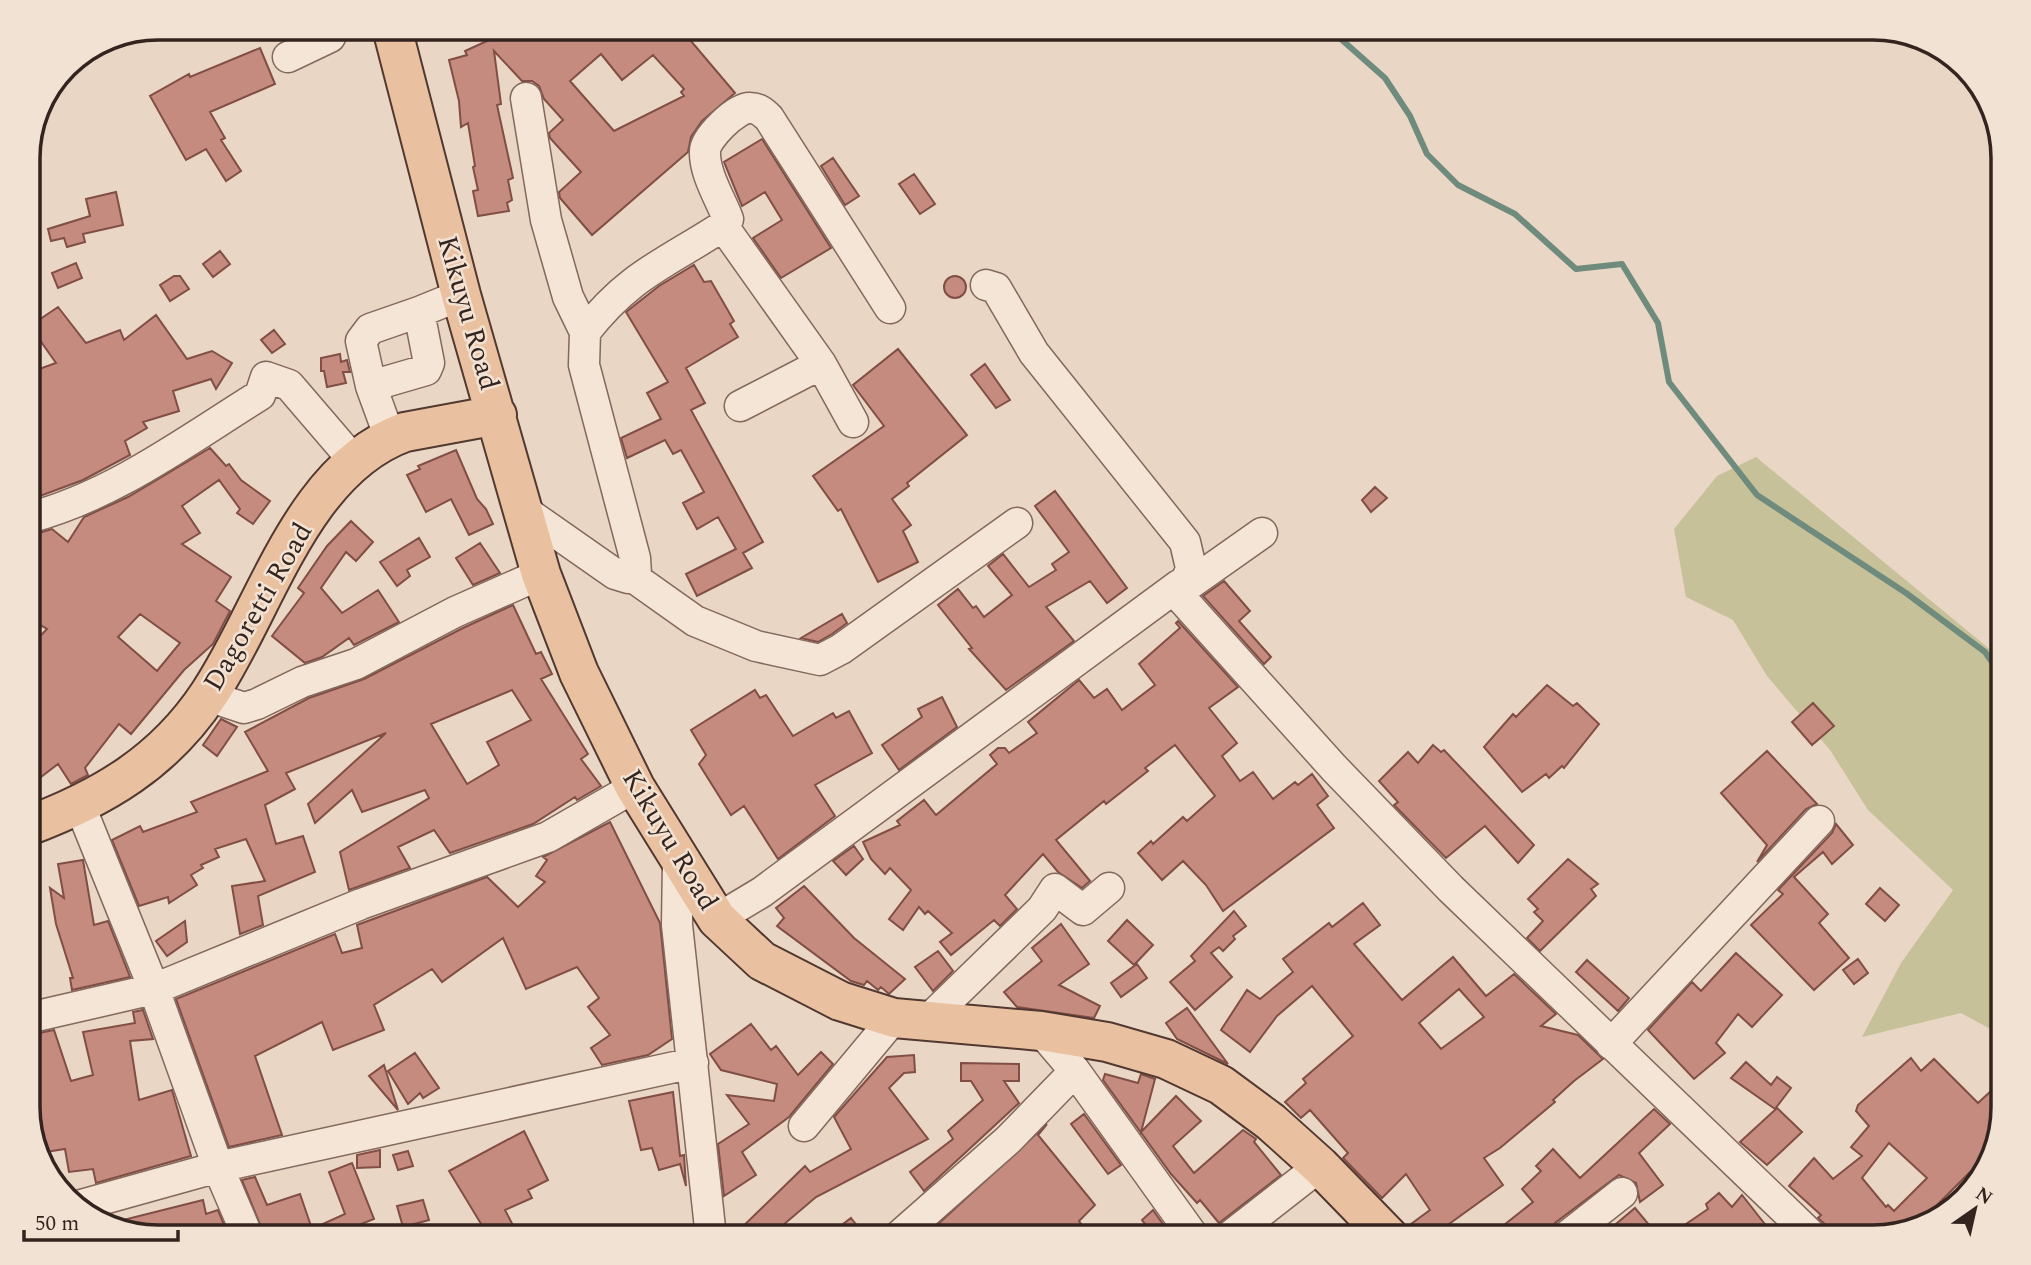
<svg xmlns="http://www.w3.org/2000/svg" width="2031" height="1265" font-family="Spectral,serif">
	<rect width="100%" height="100%" fill="#ead6c5"/>
	<path fill="#c7c19a" d="M1756 457 2003 660V1036L1961 1013 1862 1037 1901 963 1953 890 1868 810 1830 750 1767 676 1733 620 1686 597 1674 529 1717 476Z"/>
	<g fill="none" stroke-linecap="round" stroke-linejoin="round">
		<path stroke="#6e8b7d" stroke-width="6" d="M1335 28 1342 40 1385 78 1410 116 1427 154 1458 185 1515 214 1576 269 1622 264 1658 323 1669 382 1757 495 1906 593 1985 652 2003 678"/>
	</g>
	<path fill="#c58b7e" stroke="#804e45" stroke-width="2" fill-rule="evenodd" d="M495 28H680L735 93 702 121 691 137 688 152 592 235 560 198 559 192 581 172 550 138 549 133 563 120 544 99 539 86 532 81H522L494 51 501 104 497 105 513 178 508 180 512 200 507 203 509 211 478 216 473 191 478 190 473 167 475 166 468 123 461 127 459 101 449 60 467 55 465 51 500 35ZM601 54 622 80 653 55 684 89 681 92 684 96 614 131 570 81Z
		M260 48 275 84 210 112 225 138 221 140 241 171 226 181 206 149 186 160 150 96 189 74 190 77Z
		M762 139 831 248 781 278 753 238 782 220 765 192 742 206 724 162Z
		M833 158 859 196 845 205 821 166Z
		M914 174 935 204 920 214 899 184Z
		M116 192 123 225 83 234 85 242 67 247 64 238 51 241 48 229 90 216 86 199Z
		M220 251 230 264 213 277 203 264Z
		M76 263 82 278 58 288 52 273Z
		M694 265 704 282 711 281 734 321 730 324 738 337 686 368 705 403 691 410 763 542 743 553 752 568 697 596 686 574 736 549 718 517 697 529 683 503 704 492 681 450 673 454 665 440 627 458 621 438 661 419 647 393 668 382 626 312 659 286Z
		M174 276H180L189 289 170 301 160 285Z
		M944 287a11 11 0 1 1 22 0a11 11 0 1 1-22 0Z
		M58 307 86 343 120 330 124 340 156 315 187 359 212 351 232 363 216 389 211 379 173 391 179 411 143 422 147 428 125 441 130 455 83 480 32 499 28 487V373L56 363 30 326Z
		M274 330 285 344 272 353 261 340Z
		M898 349 967 435 907 483 909 486 892 499 911 525 903 531 918 562 878 582 841 509 838 511 813 476 884 426 853 385Z
		M340 354 341 362 347 360 350 372H343L346 383 327 387 324 371H321V358Z
		M985 364 1010 400 996 408 971 375Z
		M210 448 226 466 229 464 241 480 270 501 253 524 237 513 240 509 219 480 182 506 200 533 182 544 231 577 216 601 230 611 213 644 184 670 131 734 119 724 85 768 88 775 71 784 58 764 28 787V683L36 669 28 661V649L47 629 28 618V539L32 535 52 529 68 542 84 517 128 497ZM140 614 180 643 157 671 118 637Z
		M456 450 477 499 486 509 493 524 469 535 451 499 426 512 407 475 420 469 418 466Z
		M1375 487 1387 498 1371 512 1362 500Z
		M1055 491 1127 588 1107 603 1090 581 1046 607 1074 641 1006 690 969 649 972 648 938 605 958 589 973 608 976 606 984 617 1012 595 988 566 1003 554 1029 587 1056 570 1052 564 1069 552 1035 506Z
		M351 521 373 542 356 561 346 552 321 588 342 613 378 590 399 622 354 645 349 638 322 657 305 663 272 636 304 593 298 588 327 546Z
		M419 538 430 557 407 570 410 576 397 586 380 562Z
		M480 543 500 573 473 585 456 558Z
		M1224 581 1250 611 1239 621 1271 657 1264 664 1203 596Z
		M513 605 536 654 541 652 552 674 541 679 588 754 581 759 601 786 577 800 575 797 533 824 450 853 434 830 398 847 410 868 349 890 340 852 429 798 425 790 362 812 352 790 315 823 308 804 386 733 286 773 295 789 265 805 276 844 303 836 315 872 258 896 263 925 240 934 232 886 265 881 246 839 215 849 219 857 201 865 203 868 191 875 197 885 169 903 168 897 139 906 112 840 140 826 143 832 197 812 191 802 268 771 245 732 309 698 364 679 463 628ZM512 690 531 720 487 742 499 765 467 784 431 724Z
		M842 614 847 623 832 634 818 642 801 638Z
		M1178 621 1238 687 1209 708 1237 743 1222 756 1240 781 1253 772 1273 799 1295 782 1298 785 1312 774 1328 796 1317 805 1334 828 1223 911 1206 885 1183 861 1162 880 1138 853 1151 841 1153 844 1183 817 1187 821 1215 796 1175 745 1145 768 1148 771 1106 804 1104 801 1056 840 1090 881 1082 888 1058 872 1043 854 1005 895 1017 909 1000 926 994 920 951 955 940 942 952 933 928 911 925 914 919 907 903 930 889 919 911 890 890 868 885 874 871 859 863 842 900 825 897 821 924 800 936 815 997 764 990 755 998 748H1005L1009 753 1037 733 1028 722 1079 680 1094 698 1107 689 1122 710 1155 685 1139 664 1180 628 1176 623Z
		M1547 685 1573 706 1577 703 1599 724 1564 768 1562 766 1549 778 1546 774 1522 792 1484 747 1513 714 1516 717Z
		M755 690 760 698 766 695 793 736 833 713 836 718 849 711 872 753 815 785 835 816 778 859 744 806 731 815 699 764 706 755 691 730Z
		M942 697 957 727 899 770 882 745 922 717 918 709Z
		M1813 703 1834 726 1812 745 1792 722Z
		M221 719 237 727 217 756 203 745Z
		M1433 745 1441 752 1444 750 1534 845 1518 863 1485 826 1446 858 1394 805 1398 802 1379 781 1408 752 1418 763Z
		M1767 751 1817 804 1806 809 1757 862 1767 845 1721 793Z
		M610 822 660 923 672 1039 648 1055 602 1065 591 1048 610 1035 588 1007 599 998 577 967 526 989 503 938 442 982 432 969 374 1005 384 1030 333 1050 322 1022 255 1056 282 1135 229 1147 176 999 335 934 342 953 362 948 357 925 487 877 518 907 545 882 536 876 547 860 543 857Z
		M1836 824 1853 845 1832 864 1823 852 1794 877 1828 914 1819 923 1849 958 1814 990 1751 925 1783 894 1778 890 1832 833Z
		M854 846 863 859 846 875 833 861Z
		M1568 859 1598 884 1591 889 1596 896 1540 951 1527 938 1543 921 1534 912 1538 909 1528 899Z
		M83 860 94 925 108 921 130 977 72 990 70 978H73L56 924 50 888 64 898 58 864Z
		M804 886 854 938 905 979 889 994 881 987 878 990 867 981 864 985 851 981 777 926 784 918 776 908Z
		M1880 888 1899 905 1885 921 1866 904Z
		M1363 903 1380 925 1354 944 1402 1000 1453 957 1486 996 1514 974 1556 1014 1541 1026 1578 1035 1603 1059 1574 1081 1553 1100 1555 1102 1500 1148 1484 1158 1503 1185 1431 1237H1420L1411 1224 1430 1210 1406 1174 1382 1198 1343 1158 1348 1153 1310 1110 1301 1118 1285 1102 1306 1083 1303 1079 1353 1036 1312 986 1277 1016 1250 1052 1221 1030 1247 990 1260 999 1293 972 1283 959 1329 923 1332 927ZM1459 989 1484 1017 1441 1049 1419 1023Z
		M1234 911 1246 926 1233 936 1235 939 1223 951 1219 947 1211 953 1232 977 1195 1010 1170 982 1195 961 1191 956Z
		M1127 920 1153 945 1134 965 1108 941Z
		M185 921 187 942 167 956 156 941Z
		M1061 924 1089 964 1059 985 1100 1006 1094 1018 1017 1007 1004 992 1042 961 1032 948Z
		M938 951 953 971 933 991 915 967Z
		M1736 953 1782 995 1752 1027 1738 1014 1716 1043 1725 1053 1694 1079 1648 1030 1692 982 1701 991Z
		M1858 959 1868 973 1854 984 1843 970Z
		M1587 960 1629 998 1618 1011 1576 972Z
		M1137 964 1147 978 1121 997 1111 983Z
		M1187 1008 1228 1064 1177 1039 1166 1023Z
		M143 1010 153 1039 130 1041 139 1100 172 1090 191 1156 96 1183 93 1169 69 1172 65 1149 40 1153 28 1114V1083L39 1081 29 1035 54 1030 71 1081 93 1075 83 1032 135 1023 133 1012Z
		M751 1024 771 1050 776 1046 798 1075 821 1052 833 1064 789 1117 742 1152 756 1175 724 1196 718 1144 749 1124 727 1095 774 1101 777 1084 721 1070 710 1054Z
		M415 1053 439 1088 423 1098 420 1093 408 1104 388 1071Z
		M914 1055 915 1072 904 1073 889 1088 928 1139 816 1197 769 1237H732L805 1166 810 1172 851 1149 834 1117 887 1057Z
		M1911 1058 1921 1071 1934 1059 1978 1103 1991 1091 2003 1104 1992 1144 1980 1162 1917 1225 1873 1237H1830L1826 1225 1818 1218 1821 1215 1789 1186 1814 1158 1833 1179 1862 1156 1851 1147 1869 1126 1856 1111 1858 1105ZM1889 1143 1927 1178 1894 1211 1888 1205 1886 1207 1862 1178Z
		M1746 1062 1771 1085 1777 1077 1791 1088 1775 1109 1731 1078Z
		M961 1063 1019 1064V1081H1004L1019 1103 924 1191 910 1172 953 1139 948 1131 983 1100 971 1081H961Z
		M384 1065 398 1110 369 1076Z
		M1105 1074 1138 1083 1141 1074 1155 1079 1141 1132 1176 1096 1201 1121 1173 1146 1194 1173 1243 1130 1256 1139 1254 1142 1281 1175 1219 1223 1200 1200 1197 1203 1171 1174 1103 1080Z
		M673 1092 680 1156 684 1155 686 1186 680 1164 659 1170 652 1148 641 1150 629 1101Z
		M1777 1108 1802 1132 1767 1165 1740 1142Z
		M1654 1109 1670 1124 1639 1153 1663 1185 1640 1202 1636 1183 1619 1175 1555 1223 1549 1237H1511L1504 1225 1533 1202 1522 1189 1541 1171 1536 1166 1553 1149 1580 1178Z
		M1084 1114 1121 1165 1108 1174 1071 1124Z
		M1047 1124 1038 1135 1095 1205 1079 1221 1091 1237H924Z
		M524 1131 548 1180 528 1190 532 1198 505 1210 519 1237H489L449 1171Z
		M380 1150V1167L357 1168V1155Z
		M408 1151 413 1166 398 1170 393 1155Z
		M352 1163 374 1219 343 1231 345 1237H265L242 1180 255 1177 267 1205 300 1194 312 1229 345 1214 329 1172Z
		M1719 1193 1732 1207 1742 1195 1775 1237H1695L1686 1224 1708 1209 1706 1204Z
		M203 1200 206 1214 218 1210 229 1237H159L111 1223Z
		M423 1200 429 1220 403 1227 397 1206Z
		M1635 1208 1659 1237H1594L1602 1231 1604 1234Z
		M1153 1210 1172 1237H1155L1142 1220Z
		M851 1218 866 1237H826Z"/>
	<g fill="none" stroke-linecap="round" stroke-linejoin="round">
		<g stroke="#83685c" stroke-width="33">
			<path id="minor" d="M288 57 330 37 334 28
				M723 226 821 364 853 422
				M986 285 996 288 1034 353 1185 542 1191 568 1184 588
				M585 332C629 275 666 263 723 226L728 219C720 198 704 173 705 151 705 138 737 107 750 108 758 108 763 112 769 118L890 308
				M371 386 361 341 370 329 419 312
				M740 406 821 364
				M390 438 371 386 426 370 429 363 419 312 461 295
				M522 509 615 574 628 578 636 575 635 558 584 365 585 332 568 297 546 220 526 98
				M28 518C113 496 186 441 260 395L266 377 289 385 355 462
				M633 577 695 621 756 646 820 660 841 649 1017 523
				M1184 588 1262 533
				M208 696 244 708 257 704 302 682 356 664 455 612 541 574
				M80 806 154 989 361 904 548 837 635 787
				M678 861 677 925 711 1237
				M717 919 762 892 1179 585 1184 588 1182 599 1334 768 1451 889 1813 1237
				M28 1018 154 989 218 1167 248 1237
				M928 1020 1042 909 1055 889 1083 910 1109 888
				M1041 1031 1075 1071 1194 1237
				M1611 1044 1819 821
				M804 1126 894 1018
				M78 1206 218 1167 693 1063
				M898 1237 1008 1140 1075 1071
				M1229 1237 1320 1166
				M1566 1237 1622 1193"/>
		</g>
		<g stroke="#513830" stroke-width="42">
			<path id="major" d="M392 28 461 295 541 574 579 673 635 787 717 919 762 961 840 1001 894 1018 1041 1031 1107 1042 1166 1059 1221 1085 1271 1122 1320 1166 1389 1237
				M28 826C103 798 164 762 209 694 265 611 301 469 405 432L497 415"/>
		</g>
		<use href="#minor" stroke="#f5e5d7" stroke-width="30"/>
		<use href="#major" stroke="#eac1a0" stroke-width="38"/>
	</g>
	<g text-anchor="middle" dominant-baseline="central" stroke-width="5" stroke-linejoin="round" paint-order="stroke">
		<g font-size="28" fill="#34241f" stroke="#f2e2d3">
			<text transform="translate(468 313) rotate(74)">Kikuyu Road</text>
			<text transform="translate(258 607) rotate(-60)">Dagoretti Road</text>
			<text transform="translate(670 840) rotate(59)">Kikuyu Road</text>
		</g>
	</g>
	<path d="M0 0H2031V1265H0ZM158 40H1873A118 118 0 0 1 1991 158V1107A118 118 0 0 1 1873 1225H158A118 118 0 0 1 40 1107V158A118 118 0 0 1 158 40Z" fill="#f2e2d3" fill-rule="evenodd"/>
	<path fill="none" stroke="#34241f" stroke-width="3.5" d="M158 40H1873A118 118 0 0 1 1991 158V1107A118 118 0 0 1 1873 1225H158A118 118 0 0 1 40 1107V158A118 118 0 0 1 158 40Z"/>
	<g transform="translate(1975 1209) rotate(34)" stroke="#f2e2d3" stroke-width="5" paint-order="stroke">
	<path d="M0-5L12 26L0 18L-12 26Z" fill="#34241f"/>
	<text y="-10" font-size="19" font-weight="bold" text-anchor="middle" fill="#34241f">N</text>
	</g>
	<path d="M24 1230v10h154v-10" fill="none" stroke="#34241f" stroke-width="3.5"/>
	<text x="35" y="1230" font-size="21" fill="#34241f" stroke="#f2e2d3" stroke-width="5" paint-order="stroke">50 m</text>
</svg>
